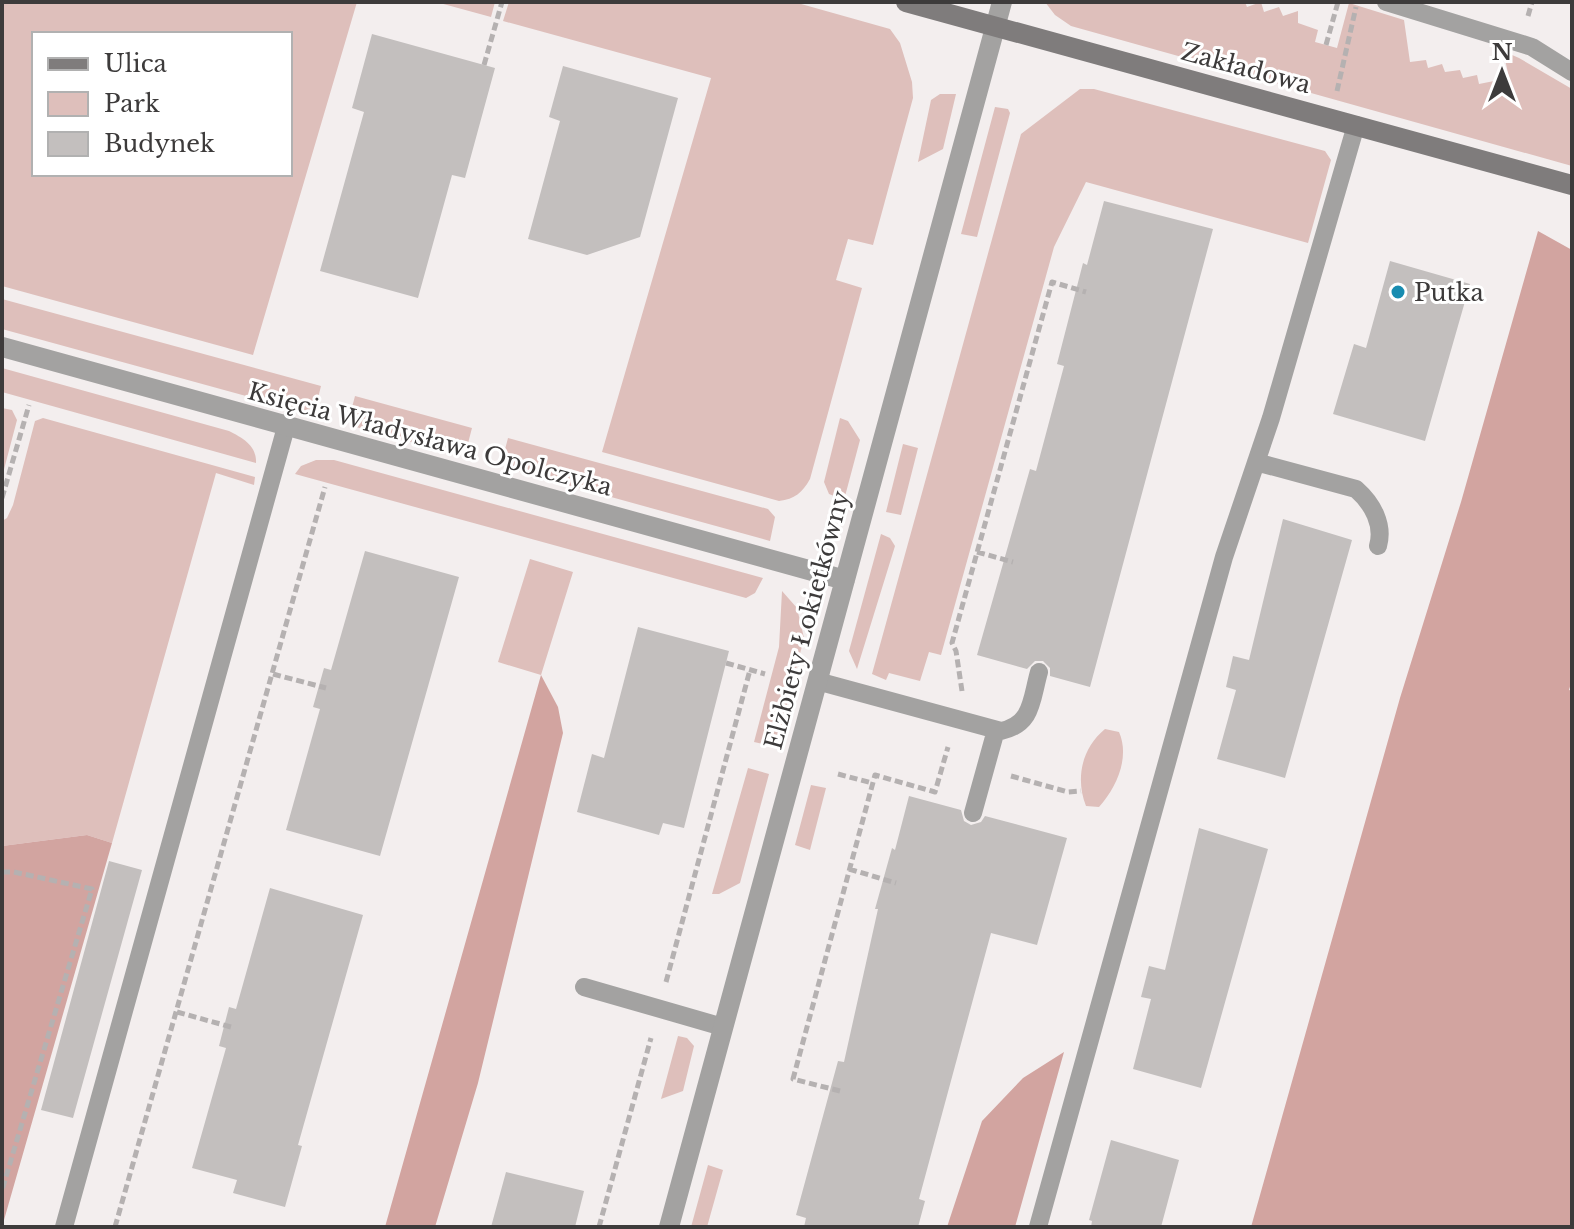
<svg xmlns="http://www.w3.org/2000/svg" width="1574" height="1229" font-family="'Libre Baskerville',serif">
	<rect width="100%" height="100%" fill="#f3eeee"/>
	<path fill="#debfbb" fill-rule="evenodd" d="M2 2H357L253 355 2 286ZM34 34H290V174H34Z
		M436 2H495L491 17Z
		M509 2H794L890 29 900 43 912 82 913 98 873 245 848 239 836 280 862 288 810 479C802 493 795 499 779 501L602 452 711 78 503 21Z
		M1045 2H1245L1247 7 1261 2 1264 12 1279 7 1283 16 1298 11V23L1318 30 1315 42 1337 48 1349 3 1404 20 1410 62 1426 60 1428 68 1442 64 1445 72 1460 70 1463 78 1477 75 1479 84 1494 81 1496 89 1511 86 1503 51 1519 58 1572 89V166L1071 26 1055 15Z
		M1080 89H1094L1325 151 1331 160 1308 243 1086 182 1054 247 941 655 929 652 920 681 889 673 886 680 872 674 1021 134Z
		M940 94H956L943 149 918 162 931 100Z
		M995 107 1008 109 1010 113 977 237 961 234Z
		M2 299 321 386 316 406 304 412 2 329Z
		M2 368 229 431C243 438 257 446 256 463L2 392Z
		M355 396 472 428 467 447 454 454 356 427 350 415Z
		M2 408 12 410 17 420 2 477Z
		M43 418 255 477 254 485 216 473 112 843 87 835 2 846V521L7 518 13 505 35 421Z
		M840 418 848 421 860 440 844 500 829 494 824 482Z
		M508 438 768 509 775 517 770 541 510 469 503 457Z
		M903 444 918 448 901 515 886 512Z
		M316 460H334L763 578 755 593 746 598 295 474 301 466Z
		M881 534 890 538 895 546 857 669 849 651Z
		M530 559 573 572 541 675 498 662Z
		M782 591 797 608 804 638 776 747 754 742 779 647Z
		M1105 729 1119 732C1130 757 1117 787 1099 807L1086 806C1075 778 1082 748 1105 729Z
		M748 768 769 774 740 883 719 894H712Z
		M811 785 826 788 810 850 795 845Z
		M678 1036 687 1038 694 1046 683 1091 661 1099Z
		M708 1165 723 1170 707 1227H691Z"/>
	<path fill="#d2a4a0" d="M1538 231 1572 250V680L1569 690 1572 691V1227H1251L1400 698 1461 502Z
		M541 675 558 707 563 733 478 1083 435 1227H385Z
		M87 835 112 843 2 1227V846Z
		M1064 1052 1015 1227H947L982 1121 1023 1078Z"/>
	<path fill="#c3bfbe" d="M372 34 495 68 465 178 452 175 418 298 320 271 364 112 352 108Z
		M563 66 678 98 640 237 587 255 528 239 560 121 549 117Z
		M1104 201 1213 229 1090 687 1050 676V668L1043 661H1035L1027 669 977 655 1030 469 1036 471 1064 366 1057 364 1083 263 1087 265Z
		M1390 261 1470 284 1425 441 1333 414 1354 344 1366 348Z
		M1283 519 1352 540 1285 778 1217 759 1236 690 1226 687 1233 656 1249 660Z
		M365 551 459 577 380 856 286 830 320 709 313 707 324 668 331 670Z
		M638 627 729 651 684 828 663 823 659 835 577 812 592 754 604 758Z
		M909 796 961 810 964 821 971 825 981 822 985 816 1067 838 1037 945 991 933 919 1199 925 1201 918 1227H804L806 1218 796 1215 838 1061 844 1062 878 909H875L892 848 895 850Z
		M1199 828 1268 849 1201 1088 1133 1069 1151 999 1141 997 1149 966 1165 970Z
		M109 861 142 870 73 1118 41 1110Z
		M270 888 363 915 298 1145 302 1146 285 1207 233 1193 237 1180 192 1168 226 1048 219 1046 229 1007 236 1009Z
		M1111 1140 1179 1160 1161 1227H1091L1092 1221 1089 1220Z
		M506 1172 584 1191 575 1227H491Z"/>
	<g fill="none" stroke-linecap="round" stroke-linejoin="round">
		<path stroke="#b5b1b1" stroke-width="5" stroke-dasharray="8 4" stroke-linecap="butt" d="M1528 16 1532 2
			M1326 45 1338 2
			M484 65 502 2
			M1337 91 1356 7
			M2 498 29 405
			M977 552 1013 562
			M726 663 765 674
			M273 674 326 688
			M962 691 956 651 952 643 1052 282 1086 292
			M838 774 872 783
			M1011 776 1068 792 1081 791
			M849 869 896 883
			M2 872H14L92 889 2 1190
			M666 982 750 670
			M177 1012 231 1027
			M840 1091 793 1079 875 775 935 792 948 747
			M115 1227 325 487
			M599 1227 651 1038"/>
		<path stroke="#a3a2a1" stroke-width="18" d="M1386 2 1532 47 1572 72
			M1256 462 1356 489C1373 504 1384 525 1378 546
			M817 681 1001 731C1033 724 1031 700 1039 672
			M973 813 996 730
			M584 987 723 1027
			M64 1227 286 427
			M1038 1227 1224 557 1271 418 1356 125"/>
		<path stroke="#a3a2a1" stroke-width="20" d="M2 347 845 580
			M669 1227 1002 2"/>
		<path stroke="#7f7c7c" stroke-width="20" d="M906 2 1572 185"/>
	</g>
	<circle fill="#188cb0" stroke="#fff" stroke-width="3" cx="1398" cy="292" r="8"/>
	<g text-anchor="middle" dominant-baseline="central" stroke-width="6" stroke-linejoin="round" paint-order="stroke">
		<g font-size="24" fill="#3d3b3b" stroke="#fff">
			<text transform="translate(1246 68) rotate(15)">Zakładowa</text>
			<text transform="translate(430 439) rotate(15)">Księcia Władysława Opolczyka</text>
			<text transform="translate(807 620) rotate(-75)">Elżbiety Łokietkówny</text>
		</g>
		<g font-size="24" fill="#3d3b3b" stroke="#fff" text-anchor="start">
			<text x="1414" y="292">Putka</text>
		</g>
	</g>
	<rect width="1574" height="1229" fill="none" stroke="#3d3b3b" stroke-width="8"/>
	<rect x="32" y="32" width="260" height="144" fill="#ffffff" stroke="#b1b1b1" stroke-width="2"/>
	<rect x="48" y="58" width="40" height="12" fill="#7f7c7c" stroke="#b1b1b1" stroke-width="2"/>
	<text x="104" y="72" font-size="24" fill="#3d3b3b">Ulica</text>
	<rect x="48" y="92" width="40" height="24" fill="#debfbb" stroke="#b1b1b1" stroke-width="2"/>
	<text x="104" y="112" font-size="24" fill="#3d3b3b">Park</text>
	<rect x="48" y="132" width="40" height="24" fill="#c3bfbe" stroke="#b1b1b1" stroke-width="2"/>
	<text x="104" y="152" font-size="24" fill="#3d3b3b">Budynek</text>
	<g transform="translate(1502 72)" stroke="#ffffff" stroke-width="6" paint-order="stroke">
	<path d="M0-6L14 30L0 20L-14 30Z" fill="#3d3b3b"/>
	<text y="-12" font-size="22" font-weight="bold" text-anchor="middle" fill="#3d3b3b">N</text>
	</g>
</svg>
